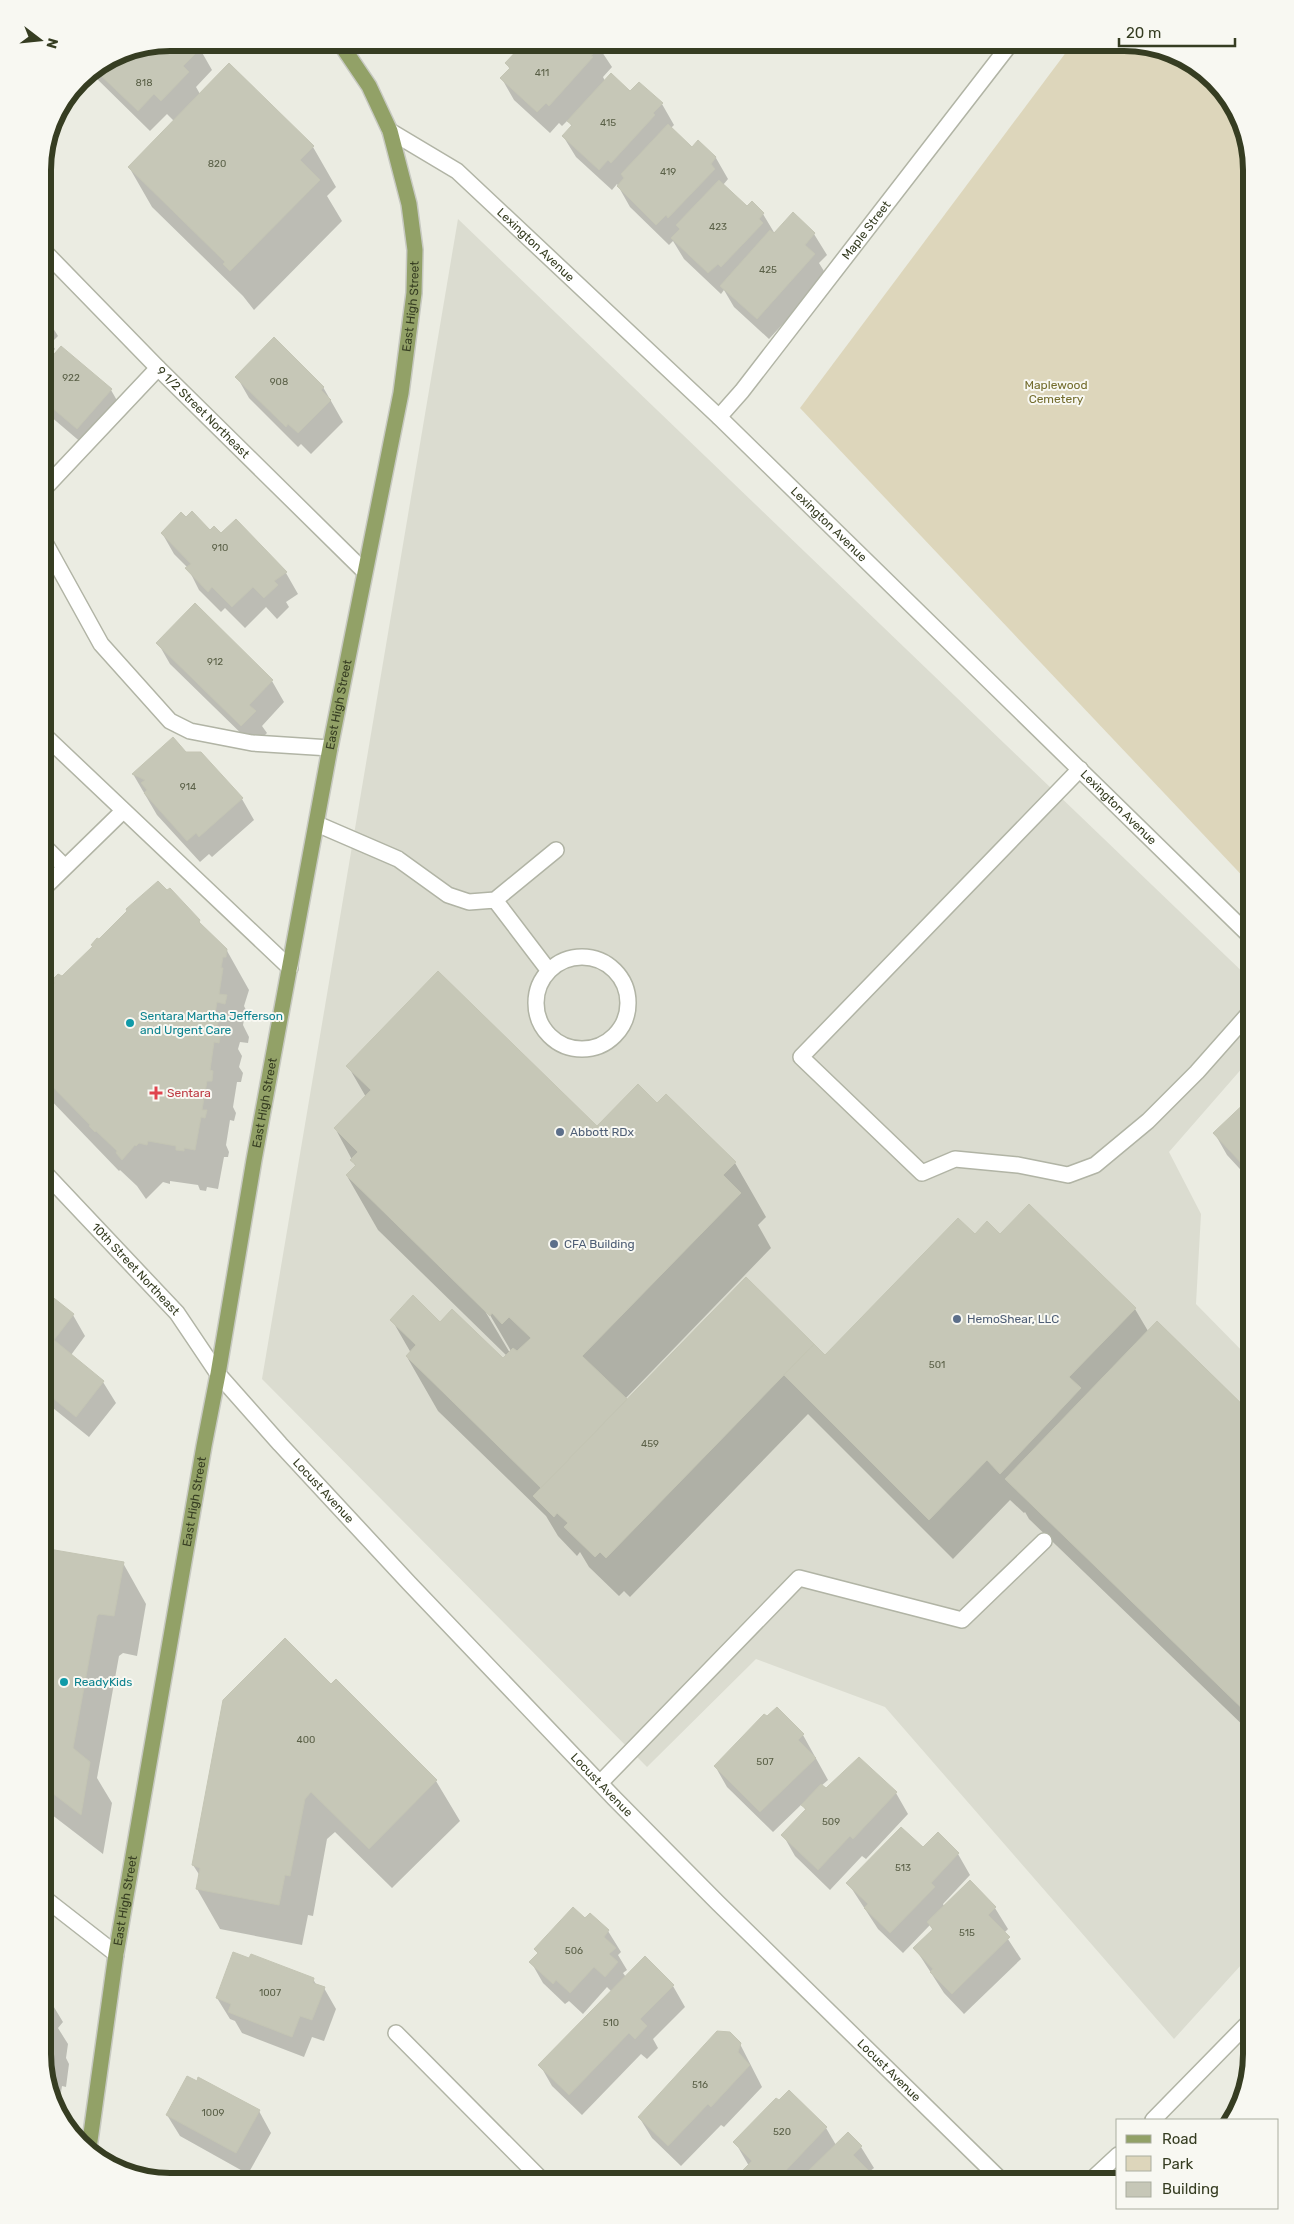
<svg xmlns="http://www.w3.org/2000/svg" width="1294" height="2224" font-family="Rubik,sans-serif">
	<rect width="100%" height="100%" fill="#ebece2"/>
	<path fill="#dbdcd0" d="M458 219 1251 980V1058L1169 1152 1201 1214 1196 1304 1251 1360V1954L1174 2039 885 1707 756 1659 647 1767 262 1379Z"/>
	<path fill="#ddd6bb" d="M1073 43H1132L1195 64 1238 114 1251 170V885L800 408Z"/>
	<path fill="#0003" fill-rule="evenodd" d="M170 42 192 43 200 49 212 70 196 87 200 94 313 147 336 187 327 196 342 221 254 310 243 296 152 207 129 167 174 121 167 114 150 131 91 73 122 52Z
		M526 43H596L612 67 603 77 605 81 662 104 674 125 670 129 692 149 698 142 716 158 728 179 723 185 747 208 763 214 775 234 793 214 814 234 827 255 819 263 827 276 769 339 734 307 724 290 721 294 684 259 673 241 669 245 630 207 617 184 612 190 576 157 563 136 572 127 568 120 562 126 559 123 550 133 514 100 502 79 510 70 507 64Z
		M43 312 58 336 51 343 55 349 43 362Z
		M61 347 111 390 123 411 90 450 43 410V369Z
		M237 377 323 387 343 422 311 454 301 444 298 447 249 398Z
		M186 518 210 532 221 535 236 521 286 573 298 594 286 602 289 607 277 619 266 607 245 628 225 608 221 612 199 590 188 568 174 554 162 533Z
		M195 605 272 681 284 702 262 726 267 733 254 746 170 664 158 643Z
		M186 753 242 799 254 820 212 857 209 854 200 862 157 815 133 774Z
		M199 921 202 927 226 949 249 990 244 1006 246 1010 243 1025 249 1037 248 1043 240 1042 238 1049 242 1056 239 1067 243 1073 241 1082H237L233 1107 236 1113 234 1121 230 1120 226 1145 229 1152 228 1157H224L218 1189 207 1187 206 1191 200 1190 198 1185 170 1181V1184L163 1182 146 1199 137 1186 120 1170 119 1171 43 1092V997L62 978Z
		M348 1066 597 1128 657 1104 735 1163 766 1217 758 1225 771 1248 625 1399 627 1401 746 1279 825 1357 975 1236H1000L1135 1309 1148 1331 1157 1323 1251 1414V1733L1029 1519 1025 1512 1024 1513 1010 1500 953 1559 808 1414 630 1597 624 1591 619 1596 589 1567 580 1552 577 1556 558 1536 546 1516 438 1411 407 1357 411 1353 392 1320 440 1323 503 1360 507 1356 378 1230 347 1176 356 1167 335 1128 366 1097ZM487 1310 511 1351 510 1353 485 1311Z
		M1251 1098V1181L1227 1155 1215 1134Z
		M45 1293 73 1315 85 1336 71 1355 103 1382 116 1403 89 1437 43 1400V1296Z
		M43 1549 123 1563 146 1604 137 1656 123 1653 119 1656 97 1778 112 1803 103 1854 43 1808Z
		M336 1681 436 1781 460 1821 392 1888 335 1832 327 1839 313 1916 308 1915 302 1945 220 1929 197 1889 200 1876 193 1865Z
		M803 1735 828 1780 821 1786 826 1790 896 1793 908 1814 866 1859 862 1856 830 1890 795 1856 783 1835 806 1811 802 1804 773 1832 727 1787 715 1766Z
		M923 1849 958 1854 970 1875 943 1904 944 1906 970 1881 995 1908 1008 1929 1004 1933 1021 1959 964 2014 944 1993 915 1948 933 1931 930 1925 903 1953 878 1929 848 1883Z
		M590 1914 608 1931 621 1952 618 1955 627 1970 623 1973 626 1977 673 1986 685 2007 653 2039 658 2048 647 2059 641 2054 582 2115 552 2086 540 2065 612 1992 607 1987 583 2014 569 2001 565 2004 543 1983 531 1962 538 1954 535 1949Z
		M313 1979 317 1986 324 1988 336 2009 324 2041 312 2037 304 2057 242 2033 235 2021 230 2019 217 1998Z
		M43 1989 63 2022 58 2028 68 2044 66 2058 69 2064 66 2087 62 2086 59 2106 56 2110 42 2054Z
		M740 2044 762 2087 724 2127 721 2125 681 2166 652 2138 639 2117Z
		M259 2111 271 2133 248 2174 180 2136 167 2115Z
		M826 2128 836 2145 848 2133 861 2147 874 2168 869 2172 878 2181H734L749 2166 735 2142Z"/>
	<path fill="#c6c7b7" stroke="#c4c5b4" d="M170 42 194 43 201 48 183 66 189 72 161 101 154 94 138 111 95 70 122 52Z
		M524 43H598L601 45 591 56 593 57 549 106 546 103 537 112 500 78 510 68 505 63Z
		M229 63 314 146 300 160 320 180 230 271 223 264 225 262 128 167Z
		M611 73 630 91 639 82 663 103 653 113 655 115 611 163 608 160 599 170 562 136 572 125 567 121Z
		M668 124 692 147 698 140 716 157 711 164 715 169 668 218 666 215 656 225 617 186 624 178 621 174Z
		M719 180 747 206 752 201 764 213 759 219 763 223 721 267 718 264 708 273 671 238 680 229 676 225Z
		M793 212 815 233 805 245 815 254 757 319 720 286 770 230 774 233Z
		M274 337 324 387 321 390 331 400 298 433 288 424 286 427 235 377Z
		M61 346 112 389 77 429 43 400V367Z
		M192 511 210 530 214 526 221 533 236 519 287 572 274 581 278 585 264 598 253 587 232 607 212 587 208 592 185 568 191 564 161 533 181 512 186 517Z
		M195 603 273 680 249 705 256 711 241 726 156 643Z
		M173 737 186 752H201L243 798 199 837 196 833 187 841 144 793 147 790 141 783 145 780 132 774Z
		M158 881 167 890 170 888 200 920 199 922 227 949 226 957H223L221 968H223L219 994 227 995 225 1004 217 1002 215 1014H220L216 1031 221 1032 219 1043 214 1042 210 1070 213 1071 212 1081H207L202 1110H207L205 1118 201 1117 195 1150 184 1148V1151L176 1150V1146L148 1141 147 1145 139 1143 136 1146 135 1145 122 1160 116 1153 117 1151 96 1131 95 1132 89 1126 90 1125 43 1077V995L55 983 52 980 58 974 62 976 93 946 91 945 97 938 99 939 127 911 126 909Z
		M438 971 597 1126 638 1084 657 1103 666 1094 736 1162 723 1175 741 1193 582 1356 627 1399 541 1488 406 1356 416 1345 390 1320 413 1295 440 1322 452 1309 503 1358 513 1348 517 1351 531 1338 509 1317 502 1324 492 1313 490 1316 346 1175 356 1165 350 1160 358 1152 334 1128 371 1090 346 1066Z
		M1251 1097V1159L1244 1166 1213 1133Z
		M1029 1204 1136 1308 1069 1377 1081 1388 1000 1474 987 1460 929 1520 784 1375 814 1344 825 1355 958 1218 975 1234 987 1221 1000 1234Z
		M746 1277 814 1344 606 1558 600 1552 595 1557 564 1527 568 1523 557 1513 554 1517 533 1496Z
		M45 1291 74 1314 54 1340 104 1381 76 1417 43 1390V1294Z
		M1157 1321 1251 1413V1717L1005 1479Z
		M43 1548 124 1562 114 1616 99 1614 97 1616 73 1748 90 1762 81 1815 43 1786Z
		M285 1638 331 1684 336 1679 437 1780 369 1849 311 1792 305 1799 290 1876 285 1875 279 1905 196 1889 200 1868 192 1865 223 1700Z
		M777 1707 804 1734 798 1740 816 1758 760 1812 714 1766 764 1714 767 1716Z
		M859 1757 897 1792 853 1839 850 1836 818 1870 781 1835 806 1809 801 1805 821 1784 826 1788Z
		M901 1827 923 1847 938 1832 959 1853 931 1883 935 1887 890 1933 864 1908 868 1904 846 1883Z
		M970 1880 996 1907 988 1915 1010 1937 952 1994 930 1972 933 1969 913 1948 933 1929 927 1922Z
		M573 1907 585 1918 590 1913 609 1930 604 1937 616 1948 609 1954 618 1962 605 1977 594 1967 570 1993 556 1980 553 1984 529 1962 538 1953 534 1949Z
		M233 1952 249 1958 251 1954 314 1978 313 1983 325 1987 312 2020 300 2016 292 2037 228 2012 231 2004 216 1998Z
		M645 1956 674 1985 640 2019 647 2026 635 2039 629 2033 569 2095 538 2065Z
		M43 2005 51 2012 48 2031H52L48 2056H44V2059Z
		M717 2031 730 2032 741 2043 738 2052 750 2065 711 2107 708 2104 668 2146 638 2117Z
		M187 2076 197 2081 198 2077 260 2110 236 2153 166 2115Z
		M789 2090 827 2127 776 2181H732L752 2161 733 2142 776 2098 779 2100Z
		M848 2132 862 2146 853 2155 879 2181H798Z"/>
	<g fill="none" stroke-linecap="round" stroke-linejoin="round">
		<g stroke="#b1b4a5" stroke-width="18">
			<path id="service" d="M43 490 158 368
				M43 539 101 644 170 721 190 731 252 743 330 748
				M43 734 290 968
				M1080 769 801 1057 922 1173 955 1159 1018 1165 1068 1175 1095 1165 1148 1121 1197 1072 1251 1011
				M317 824 398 859 448 895 469 902 495 900 556 850
				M43 845 65 867
				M43 889 123 811
				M495 900 549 971
				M536 1003a46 46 0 1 1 92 0a46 46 0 1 1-92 0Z
				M600 1783 799 1578 962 1620 1044 1541
				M396 2033 543 2181"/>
		</g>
		<g stroke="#b1b4a5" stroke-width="18">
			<g id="minor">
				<path id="s1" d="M390 131 457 171 719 417 1251 937"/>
				<path id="s2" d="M43 250 158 368 364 571"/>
				<path id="s3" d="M719 417 742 391 1011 43"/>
				<path d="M43 1897 116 1954"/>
				<path d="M1153 2120 1251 2020"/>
				<path d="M1090 2181 1118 2155"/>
			</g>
		</g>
		<g stroke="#b1b4a5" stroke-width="18">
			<g id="tertiary">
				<path id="s4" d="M43 1171 177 1313 218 1374 280 1444 409 1583 614 1798 718 1903 1002 2181"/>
			</g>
		</g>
		<g stroke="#c7c9c1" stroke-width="18">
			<g id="primary">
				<path id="s5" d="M89 2148 116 1954 204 1446 218 1374 254 1160 330 748 401 393 414 293 415 250 409 204 390 131 369 86 340 43"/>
			</g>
		</g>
		<use href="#service" stroke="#fff" stroke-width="15"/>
		<use href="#minor" stroke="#fff" stroke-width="15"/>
		<use href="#tertiary" stroke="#fff" stroke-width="15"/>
		<use href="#primary" stroke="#92a167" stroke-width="15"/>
	</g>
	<g fill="#0f9aa8" stroke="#f8f8f2" stroke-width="2">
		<circle cx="130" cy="1023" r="5"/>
		<circle cx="64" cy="1682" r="5"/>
	</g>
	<path fill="#e0444e" stroke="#f8f8f2" stroke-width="2" d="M153.5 1085.5h5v5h5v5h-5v5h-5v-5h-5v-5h5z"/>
	<g fill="#5c6f8a" stroke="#f8f8f2" stroke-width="2">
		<circle cx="560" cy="1132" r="5"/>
		<circle cx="554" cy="1244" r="5"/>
		<circle cx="957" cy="1319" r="5"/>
	</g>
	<g text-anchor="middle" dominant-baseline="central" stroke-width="4" stroke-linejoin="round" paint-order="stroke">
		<g font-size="10" fill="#5a6047">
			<text x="542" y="73">411</text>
			<text x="144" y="83">818</text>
			<text x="608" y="123">415</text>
			<text x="217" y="164">820</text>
			<text x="668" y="172">419</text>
			<text x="718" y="227">423</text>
			<text x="768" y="270">425</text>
			<text x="71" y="378">922</text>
			<text x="279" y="382">908</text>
			<text x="220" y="548">910</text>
			<text x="215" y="662">912</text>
			<text x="188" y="787">914</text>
			<text x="937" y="1365">501</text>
			<text x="650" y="1444">459</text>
			<text x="306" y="1740">400</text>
			<text x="765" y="1762">507</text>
			<text x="831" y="1822">509</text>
			<text x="903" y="1868">513</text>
			<text x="967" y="1933">515</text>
			<text x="574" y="1951">506</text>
			<text x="270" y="1993">1007</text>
			<text x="611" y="2023">510</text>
			<text x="700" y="2085">516</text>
			<text x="213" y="2113">1009</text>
			<text x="782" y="2132">520</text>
		</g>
		<g font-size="12" fill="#363d22" stroke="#f8f8f2">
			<text stroke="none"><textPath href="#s3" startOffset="238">Maple Street</textPath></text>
			<text stroke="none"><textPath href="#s1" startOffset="186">Lexington Avenue</textPath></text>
			<text stroke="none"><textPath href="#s5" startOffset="1870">East High Street</textPath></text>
			<text stroke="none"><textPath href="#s2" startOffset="228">9 1/2 Street Northeast</textPath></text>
			<text stroke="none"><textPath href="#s1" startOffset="591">Lexington Avenue</textPath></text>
			<text stroke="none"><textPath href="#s5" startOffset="1465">East High Street</textPath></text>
			<text stroke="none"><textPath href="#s1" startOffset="996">Lexington Avenue</textPath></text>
			<text stroke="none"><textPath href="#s5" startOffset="1060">East High Street</textPath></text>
			<text stroke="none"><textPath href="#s4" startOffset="135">10th Street Northeast</textPath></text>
			<text stroke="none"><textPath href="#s4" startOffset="426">Locust Avenue</textPath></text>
			<text stroke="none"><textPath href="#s5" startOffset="655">East High Street</textPath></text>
			<text stroke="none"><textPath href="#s4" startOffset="831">Locust Avenue</textPath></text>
			<text stroke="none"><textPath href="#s5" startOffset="250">East High Street</textPath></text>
			<text stroke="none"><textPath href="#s4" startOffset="1236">Locust Avenue</textPath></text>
		</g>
		<g font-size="12" fill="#736c2d" stroke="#f8f8f2">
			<text x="1056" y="385">Maplewood<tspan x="1056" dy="14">Cemetery</tspan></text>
		</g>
		<g font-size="12" fill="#0d838f" stroke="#f8f8f2" text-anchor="start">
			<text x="140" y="1016">Sentara Martha Jefferson<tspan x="140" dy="14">and Urgent Care</tspan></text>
			<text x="74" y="1682">ReadyKids</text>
		</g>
		<g font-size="12" fill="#be3a42" stroke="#f8f8f2" text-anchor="start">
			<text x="167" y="1093">Sentara</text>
		</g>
		<g font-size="12" fill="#4e5e75" stroke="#f8f8f2" text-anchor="start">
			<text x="570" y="1132">Abbott RDx</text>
			<text x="564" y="1244">CFA Building</text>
			<text x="967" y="1319">HemoShear, LLC</text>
		</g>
	</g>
	<path d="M0 0H1294V2224H0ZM170 51H1124A119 119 0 0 1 1243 170V2054A119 119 0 0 1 1124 2173H170A119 119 0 0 1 51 2054V170A119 119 0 0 1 170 51Z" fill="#f8f8f2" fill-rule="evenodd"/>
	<path fill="none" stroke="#363d22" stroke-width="6" d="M170 51H1124A119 119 0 0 1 1243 170V2054A119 119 0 0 1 1124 2173H170A119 119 0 0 1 51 2054V170A119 119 0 0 1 170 51Z"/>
	<rect x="1116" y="2119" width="162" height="90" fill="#f8f8f2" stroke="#aaad9f"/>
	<rect x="1126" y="2135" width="25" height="8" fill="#92a167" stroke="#aaad9f"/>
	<text x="1162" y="2144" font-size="15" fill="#363d22">Road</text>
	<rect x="1126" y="2156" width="25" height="15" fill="#ddd6bb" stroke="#aaad9f"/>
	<text x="1162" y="2169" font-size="15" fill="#363d22">Park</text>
	<rect x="1126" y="2182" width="25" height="15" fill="#c6c7b7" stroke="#aaad9f"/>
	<text x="1162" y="2194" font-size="15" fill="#363d22">Building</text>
	<g transform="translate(40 40) rotate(106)" stroke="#f8f8f2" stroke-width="4" paint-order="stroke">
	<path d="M0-4L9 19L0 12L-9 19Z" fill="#363d22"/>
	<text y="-8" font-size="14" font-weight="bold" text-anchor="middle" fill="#363d22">N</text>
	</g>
	<path d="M1119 38v8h116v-8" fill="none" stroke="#363d22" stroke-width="2.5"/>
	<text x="1126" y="38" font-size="15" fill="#363d22" stroke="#f8f8f2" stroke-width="4" paint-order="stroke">20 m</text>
</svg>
